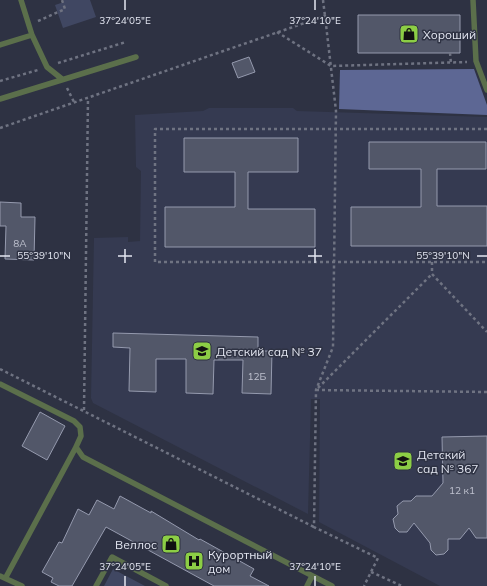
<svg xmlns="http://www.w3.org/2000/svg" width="487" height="586" font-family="Mulish,sans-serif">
	<rect width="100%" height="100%" fill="#2e3243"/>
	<path fill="#353a51" d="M209 108H293L297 111 487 117V586H440L319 522 320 399H311L308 514 93 403 91 398 94 238 128 237V242L140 241 141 171 136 167 135 115 203 111Z"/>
	<path fill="#404762" d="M63 0H90L96 17 63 28 55 5 64 2Z
		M113 569 145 586H104Z"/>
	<path fill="#5d6794" d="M474 69 487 105V115L339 109 340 70Z"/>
	<path fill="#525769" stroke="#959aae" d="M358 15H460V53H358Z
		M249 57 255 72 238 78 232 63Z
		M184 138H298V172H248V209H315V247H165V207H235V172H184Z
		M369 142H486V169H437V206H487V246H351V207H421V169H369Z
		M0 202 21 203V217H35L34 260 5 259 6 226H0Z
		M113 333 258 337V351H272L271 394 242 393 243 360H214L213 394 186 393V359H156V392L129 391 130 348 113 347Z
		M40 412 65 426 47 460 22 446Z
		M487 436V538H476L469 528 460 539H448V550L444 554 436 555 431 550 430 543 414 523 407 532H399L395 528 393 519 398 514 397 506 403 501H411L416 496H432L443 483 442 437Z
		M120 496 151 513V511L199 540 200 539 254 569 250 576 269 586H214L106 527 72 586H59L51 582 53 578 42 572 59 542 62 543 78 509 89 515 97 500 114 509Z"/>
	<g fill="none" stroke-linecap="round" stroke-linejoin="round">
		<path stroke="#6f7382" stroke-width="2.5" stroke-dasharray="3 3" stroke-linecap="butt" d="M323 0 325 16
			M38 21 65 9 62 0
			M277 32 331 66 467 62
			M450 53 451 64
			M58 63 126 42
			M0 81 38 70
			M67 88 75 104
			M0 128 325 16 336 111 333 347 316 390 314 527 378 558 364 586
			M487 129H155V262H487
			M432 262V274L487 332
			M0 369 314 527
			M318 388 432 274
			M316 390 487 392
			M84 410 88 98
			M371 572 402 586"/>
		<path stroke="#5b6f4b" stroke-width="5.5" d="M473 0 476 61 487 90
			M32 35 47 67 62 79
			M0 45 32 35 21 0
			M0 99 136 57
			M0 384 74 421 80 427 81 436 76 447 83 457 332 586
			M0 576 22 586
			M6 577 76 447
			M96 586 112 557 166 586
			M307 586 312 576"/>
	</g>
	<path fill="none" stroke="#e3e6f1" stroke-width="1.5" d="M125 0V10M315 0V10M125 249V263M315 249V263M0 256H10M118 256H132M308 256H322M477 256H487M125 576V586M315 576V586"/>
	<defs>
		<g id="shop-square" transform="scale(1)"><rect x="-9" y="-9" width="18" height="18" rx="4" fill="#8cce45" stroke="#2e3243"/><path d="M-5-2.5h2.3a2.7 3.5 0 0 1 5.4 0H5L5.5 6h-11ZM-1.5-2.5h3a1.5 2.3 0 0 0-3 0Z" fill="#111"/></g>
		<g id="school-square" transform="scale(1)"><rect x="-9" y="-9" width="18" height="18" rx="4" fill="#8cce45" stroke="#2e3243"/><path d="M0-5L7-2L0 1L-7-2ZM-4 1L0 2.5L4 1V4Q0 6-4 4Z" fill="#111"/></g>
		<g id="hospital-square" transform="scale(1)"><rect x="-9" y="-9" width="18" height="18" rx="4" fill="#8cce45" stroke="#2e3243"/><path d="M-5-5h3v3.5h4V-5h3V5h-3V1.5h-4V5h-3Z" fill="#111"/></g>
	</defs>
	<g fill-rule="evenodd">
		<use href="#shop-square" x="409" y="34"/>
		<use href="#school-square" x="202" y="351"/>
		<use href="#school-square" x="403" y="461"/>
		<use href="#shop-square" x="171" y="544"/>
		<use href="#hospital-square" x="194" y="561"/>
	</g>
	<g text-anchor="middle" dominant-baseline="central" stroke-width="3" stroke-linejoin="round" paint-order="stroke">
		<g font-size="10" fill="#bfc2cf">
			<text x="20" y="243">8А</text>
			<text x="257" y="376">12Б</text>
			<text x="462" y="490">12 к1</text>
		</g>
		<g font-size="12" fill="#e3e6f1" stroke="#2e3243" text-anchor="start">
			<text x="423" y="34">Хороший</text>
			<text x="216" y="351">Детский сад № 37</text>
			<text x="417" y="454">Детский<tspan x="417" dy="14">сад № 367</tspan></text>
			<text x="157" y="544" text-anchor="end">Веллос</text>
			<text x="208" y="554">Курортный<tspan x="208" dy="14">дом</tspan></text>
		</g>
	</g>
	<g font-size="10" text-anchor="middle" fill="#e3e6f1" stroke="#2e3243" stroke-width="3" stroke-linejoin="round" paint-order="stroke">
		<text x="125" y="24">37°24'05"E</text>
		<text x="315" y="24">37°24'10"E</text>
		<text x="44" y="259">55°39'10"N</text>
		<text x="443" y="259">55°39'10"N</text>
		<text x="125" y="570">37°24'05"E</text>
		<text x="315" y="570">37°24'10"E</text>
	</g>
</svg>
